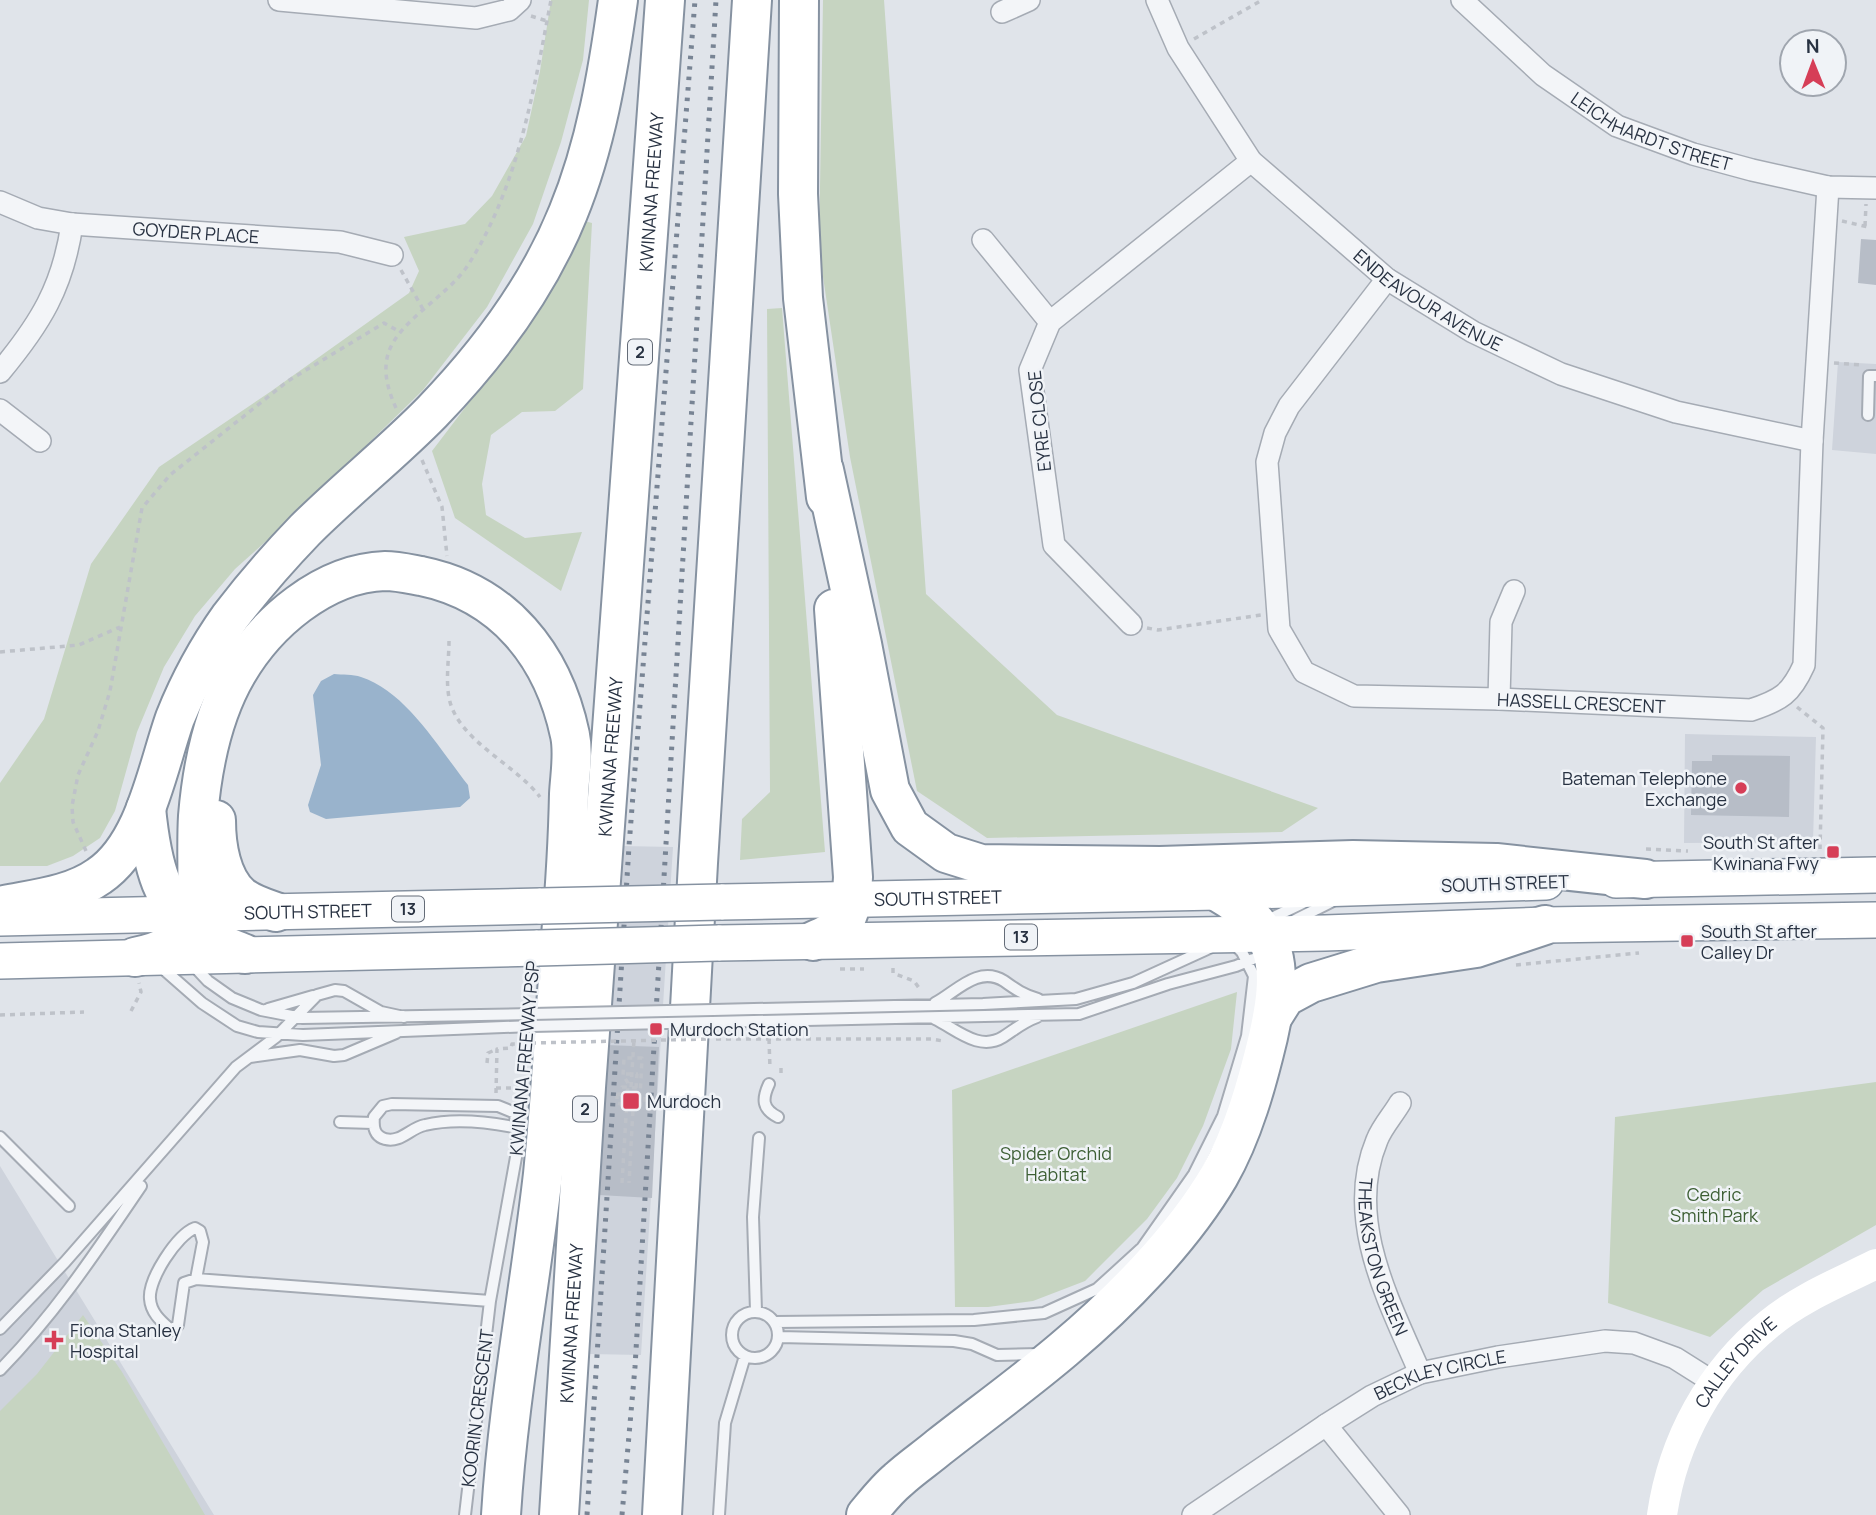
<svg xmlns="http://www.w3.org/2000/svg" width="1876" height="1515" font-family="Manrope,sans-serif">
	<rect width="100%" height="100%" fill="#e0e4ea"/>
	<path fill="#ced3dc" d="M1838 362 1876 364V454L1832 450Z
		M1685 734 1816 737 1813 842 1684 843Z
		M622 846 673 847 641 1355 590 1354 606 1045Z
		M0 1166 214 1515H0Z"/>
	<path fill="#c6d4c1" d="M551 0H589L583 60 561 142 533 224 487 307 423 390 292 518 235 569 195 616 164 667 137 732 115 811 100 838 73 856 47 866H0V783L44 719 91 564 159 467 270 392 409 293 419 271 404 237 465 224 492 196 526 136 540 71Z
		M823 0H884L926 594 1057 715 1318 808 1282 832 987 838 917 791 850 457 819 250Z
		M577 219 592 223 583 389 555 411 522 412 491 435 482 484 486 515 525 538 582 532 561 591 455 518 432 451 512 346Z
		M782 308 825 852 740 860 742 819 770 792 767 309Z
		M1237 992 1231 1049 1203 1126 1177 1178 1147 1219 1085 1281 1033 1301 988 1307H955L952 1090Z
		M1876 1082V1225L1763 1290 1710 1337 1608 1303 1615 1117Z
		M83 1315 122 1372 205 1515H0V1411L37 1374Z"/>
	<path fill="#99b3cc" d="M334 674C342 675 353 674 361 677 406 691 440 750 468 785L470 798 460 807 326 819 310 812 308 805 321 765 313 695 321 681Z"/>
	<path fill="#b7bdc7" d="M1861 239 1876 240V285L1858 283Z
		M1712 755 1790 756 1789 817 1691 815 1692 761H1712Z
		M606 1045 659 1047 652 1198 599 1195Z"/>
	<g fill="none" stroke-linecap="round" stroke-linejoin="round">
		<g stroke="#a5abb4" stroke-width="14">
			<path id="service" d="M1868 415 1869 376H1876
				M1263 922 1305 902
				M1289 923 1331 902
				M193 965 208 981 232 998 261 1010 302 1018 532 1014
				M161 967 202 1003 237 1026 258 1032 303 1035 532 1026
				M935 1003C956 992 978 965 1004 981 1015 989 1024 995 1038 999
				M268 1009 313 996
				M713 1010 983 1004 1076 999 1133 983 1214 946
				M935 1019C956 1029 979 1052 1003 1037 1014 1030 1023 1022 1037 1017
				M712 1022 1079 1014 1168 984 1236 966 1253 959
				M250 1057 300 1050 334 1056 344 1055 396 1033
				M769 1084C762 1099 762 1109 778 1117
				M340 1122 373 1123
				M0 1137 69 1206
				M196 1279 203 1242 200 1231 195 1228C177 1235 148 1279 150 1299 151 1313 161 1321 171 1330L178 1325 184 1283 196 1279 490 1301 518 1146 515 1113 498 1106 392 1104 383 1106 374 1117C373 1127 374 1136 385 1139 401 1143 410 1128 425 1125 455 1118 489 1122 518 1128
				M756 1311 753 1217 759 1138
				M732 1335a23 23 0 1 1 46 0a23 23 0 1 1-46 0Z
				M775 1322 974 1320 1044 1313 1097 1289 1142 1248 1194 1174 1223 1116 1247 1036 1254 976 1242 952 1232 942
				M0 1329 65 1262 236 1067 276 1037 317 995 335 990 344 991 381 1012 404 1017
				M779 1337 954 1341 972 1344 997 1355 1039 1354
				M0 1370C56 1313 96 1252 141 1186
				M465 1515 490 1301
				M719 1515 725 1423 745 1356"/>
		</g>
		<g stroke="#a5abb4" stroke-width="24">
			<g id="minor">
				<path d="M279 0 476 18 509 10 520 0"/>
				<path id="s1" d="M1157 0 1178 48 1251 161 1387 279 1473 332 1561 374 1676 412 1812 441"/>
				<path id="s2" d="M1462 0 1543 75 1617 126 1693 154 1752 170 1828 187 1876 188"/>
				<path d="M1002 12 1029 0"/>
				<path id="s3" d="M0 202 38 218 72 224 340 242 392 255"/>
				<path d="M983 240 1050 322"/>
				<path id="s4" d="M1387 279 1289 406 1275 433 1267 462 1279 629 1304 672 1354 696 1499 699 1751 710C1781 700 1791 694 1804 665L1812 441 1828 187"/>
				<path d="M0 372C40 324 63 287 72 224"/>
				<path d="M0 410 40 441"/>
				<path d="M1131 624 1054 545 1030 370 1050 322 1251 161"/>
				<path d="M1499 699 1501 622 1514 591"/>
				<path id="s5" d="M1400 1103C1393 1115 1382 1127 1377 1140 1344 1219 1389 1301 1420 1373"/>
				<path d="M1326 1425 1399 1515"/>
				<path id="s6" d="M1193 1515 1326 1425 1372 1396 1420 1373 1498 1357 1605 1341 1634 1343 1675 1358 1713 1382"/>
			</g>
		</g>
		<g stroke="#8692a1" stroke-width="38">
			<g id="trunk">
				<path d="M1616 880 1876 875"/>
				<path id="s8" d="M721 902 1218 892 1546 882"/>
				<path id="s9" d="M0 918 541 906"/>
				<path d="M718 943 1325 933 1545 925 1876 920"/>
				<path d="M0 961 538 948"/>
			</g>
		</g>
		<g stroke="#8692a1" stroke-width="42">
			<g id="motorway">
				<path d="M799 0 798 194 803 298 826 497"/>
				<path d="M824 470 862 644 890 790 910 827 946 853 981 864 1160 866 1353 860 1496 863 1645 879"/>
				<path d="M146 808C151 859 160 912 210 939 221 945 233 949 245 954"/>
				<path d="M216 820C216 845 221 879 241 896 251 904 264 908 276 912"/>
				<path d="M0 906C33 899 71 896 99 876 145 845 157 769 175 718 189 683 208 648 230 617 253 587 279 557 305 530 346 489 392 453 432 412 487 355 538 287 568 213 596 145 608 72 618 0"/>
				<path d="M813 941C850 926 851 916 853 877L834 609"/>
				<path d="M135 957C165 951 183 942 196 913 199 881 196 849 198 816 202 769 213 714 237 673 266 623 323 573 385 571 397 571 410 574 421 576 504 593 553 655 570 735 574 754 570 775 569 794 568 842 565 889 561 936 555 1015 551 1095 543 1174 530 1288 508 1401 501 1515"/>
				<path d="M1273 1016 1285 997 1311 983 1376 963 1476 948 1545 925"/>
				<path id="s10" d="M559 1515 586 1087 665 0"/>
				<path d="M662 1515 698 863 752 0"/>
				<path d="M866 1515C876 1503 886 1490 898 1480 911 1468 926 1458 939 1447 981 1414 1024 1383 1064 1349 1120 1302 1182 1239 1219 1176 1243 1134 1257 1083 1268 1037 1283 969 1282 929 1218 892"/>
			</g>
		</g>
		<path stroke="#bec2c9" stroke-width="3.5" stroke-dasharray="5 5" stroke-linecap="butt" d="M531 16 547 21
			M1194 39 1262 0
			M1842 221 1868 227
			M1865 226 1866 204
			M401 270 424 311
			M1834 363 1861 365
			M396 408C388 390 382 371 389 351 401 319 449 295 468 265 518 188 534 89 551 0
			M422 460 442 507 447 556
			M1147 628 1158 630 1261 615
			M449 641C449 660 445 683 450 702 461 742 516 765 540 797
			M0 652 79 645 120 627
			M1797 707 1823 728 1820 849
			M1646 849 1688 851
			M86 851 73 822 72 806 78 775 98 731 110 691 142 508 170 475 288 381 384 323 400 332
			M1516 965 1639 953
			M893 968V973L914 981 919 988
			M840 969H864
			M131 1011 141 992 139 983
			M0 1015 84 1012
			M716 1039H931L943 1041
			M769 1039 770 1069
			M487 1063 488 1053 497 1049
			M781 1068V1073
			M626 1074H638
			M631 1087 634 1040
			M496 1088H525
			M636 1088 637 1074
			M496 1093 497 1049 511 1048 512 1044H525
			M617 1094 645 1095 644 1105 640 1104V1102
			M617 1094V1103L621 1104 622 1087 640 1088
			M622 1183 628 1083 623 1075 624 1058H642L640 1099 633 1109 629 1183"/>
		<use href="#service" stroke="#f3f5f8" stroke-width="10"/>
		<use href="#minor" stroke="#f3f5f8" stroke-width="21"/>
		<path stroke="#fff" stroke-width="30" id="s7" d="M1662 1515C1673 1440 1710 1372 1769 1324 1800 1298 1840 1282 1876 1264"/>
		<use href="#trunk" stroke="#fff" stroke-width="35"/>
		<use href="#motorway" stroke="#fff" stroke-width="38"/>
		<path stroke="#788494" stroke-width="5" stroke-dasharray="3.5 7" stroke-linecap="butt" d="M587 1515 629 846 695 0
			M622 1515 635 1367 716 0"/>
		<g stroke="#a5abb4" stroke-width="14" stroke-linecap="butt">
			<path id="service-bridge" d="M532 1014 713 1010
				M532 1026 712 1022"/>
		</g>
		<g stroke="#8692a1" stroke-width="38" stroke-linecap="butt">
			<path id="trunk-bridge" d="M541 906 721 902
				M538 948 718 943"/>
		</g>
		<path stroke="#bec2c9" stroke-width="3.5" stroke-dasharray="5 5" stroke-linecap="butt" d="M531 1043 710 1039"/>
		<use href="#service-bridge" stroke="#f3f5f8" stroke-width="10"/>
		<use href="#trunk-bridge" stroke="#fff" stroke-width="35"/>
	</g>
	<g fill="#d63e57" stroke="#f0f3f7" stroke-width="2.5">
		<circle cx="1741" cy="788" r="7"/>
		<rect x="1826" y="845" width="14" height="14" rx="3.5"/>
		<rect x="1680" y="934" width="14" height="14" rx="3.5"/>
		<rect x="649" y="1022" width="14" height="14" rx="3.5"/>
		<rect x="622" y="1092" width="18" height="18" rx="3.5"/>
		<path d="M50.5 1329.5h7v7h7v7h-7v7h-7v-7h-7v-7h7z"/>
	</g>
	<g text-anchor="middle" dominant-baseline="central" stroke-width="5" stroke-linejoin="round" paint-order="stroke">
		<g fill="#f0f3f7" stroke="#646c78" stroke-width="2">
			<rect x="628" y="339.5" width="24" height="25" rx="5"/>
			<rect x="392" y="896.5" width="32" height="25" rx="5"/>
			<rect x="1005" y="924.5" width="32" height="25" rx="5"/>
			<rect x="573" y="1096.5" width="24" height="25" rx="5"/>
		</g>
		<g font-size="16" font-weight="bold" fill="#283242">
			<text x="640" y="352">2</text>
			<text x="408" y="909">13</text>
			<text x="1021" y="937">13</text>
			<text x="585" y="1109">2</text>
		</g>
		<g font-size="18" fill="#283242" stroke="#f0f3f7">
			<text stroke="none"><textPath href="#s2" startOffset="234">LEICHHARDT STREET</textPath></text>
			<text stroke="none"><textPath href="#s10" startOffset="1326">KWINANA FREEWAY</textPath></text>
			<text stroke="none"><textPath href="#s3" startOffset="200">GOYDER PLACE</textPath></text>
			<text stroke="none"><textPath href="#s1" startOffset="413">ENDEAVOUR AVENUE</textPath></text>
			<text transform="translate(1039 421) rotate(-96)">EYRE CLOSE</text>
			<text stroke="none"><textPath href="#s4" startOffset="721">HASSELL CRESCENT</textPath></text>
			<text stroke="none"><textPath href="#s10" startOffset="760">KWINANA FREEWAY</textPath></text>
			<text transform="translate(1505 883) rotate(-2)">SOUTH STREET</text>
			<text stroke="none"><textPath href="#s8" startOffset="217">SOUTH STREET</textPath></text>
			<text stroke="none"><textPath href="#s9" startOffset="308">SOUTH STREET</textPath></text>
			<text transform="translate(524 1058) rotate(-85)">KWINANA FREEWAY PSP</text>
			<text stroke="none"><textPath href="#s5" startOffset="164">THEAKSTON GREEN</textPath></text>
			<text stroke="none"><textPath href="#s10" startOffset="192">KWINANA FREEWAY</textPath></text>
			<text stroke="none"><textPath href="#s7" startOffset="173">CALLEY DRIVE</textPath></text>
			<text stroke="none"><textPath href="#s6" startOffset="287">BECKLEY CIRCLE</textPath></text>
			<text transform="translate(477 1408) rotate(-83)">KOORIN CRESCENT</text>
		</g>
		<g font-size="18" fill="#283242" stroke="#f0f3f7" text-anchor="start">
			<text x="1727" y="778" text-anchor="end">Bateman Telephone<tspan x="1727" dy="21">Exchange</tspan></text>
			<text x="1819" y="842" text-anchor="end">South St after<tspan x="1819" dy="21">Kwinana Fwy</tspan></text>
			<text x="1701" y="931">South St after<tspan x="1701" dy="21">Calley Dr</tspan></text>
			<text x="670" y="1029">Murdoch Station</text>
			<text x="647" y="1101">Murdoch</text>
			<text x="70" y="1330">Fiona Stanley<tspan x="70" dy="21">Hospital</tspan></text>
		</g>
		<g font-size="18" fill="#3d5f34" stroke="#f0f3f7">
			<text x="1056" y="1153">Spider Orchid<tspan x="1056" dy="21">Habitat</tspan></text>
			<text x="1714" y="1194">Cedric<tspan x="1714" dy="21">Smith Park</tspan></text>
		</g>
	</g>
	<g transform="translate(1813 63) rotate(359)"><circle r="33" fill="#f0f3f7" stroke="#a0a6af" stroke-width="2"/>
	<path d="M0-5L12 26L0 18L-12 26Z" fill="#d63e57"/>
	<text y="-10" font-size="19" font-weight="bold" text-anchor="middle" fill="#283242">N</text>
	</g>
</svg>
